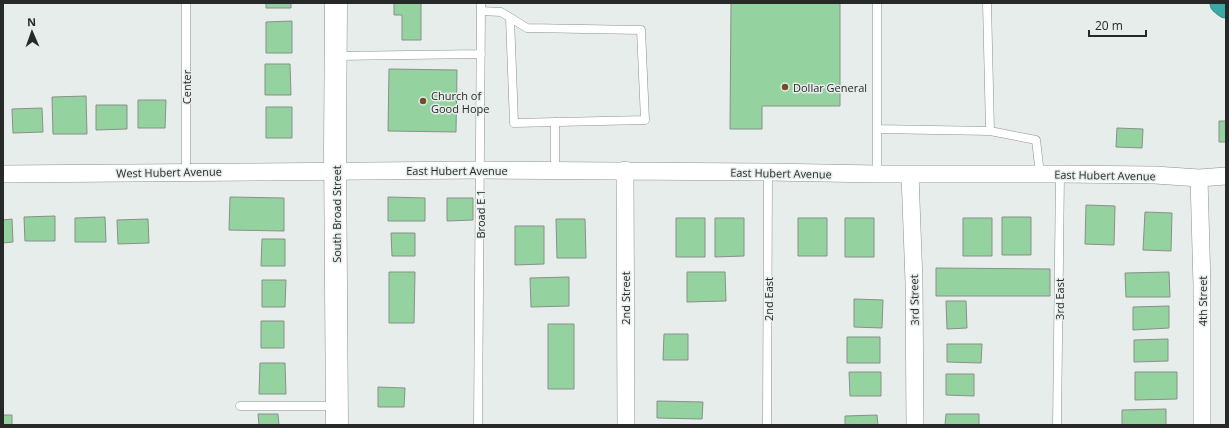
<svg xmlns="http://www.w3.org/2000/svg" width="1229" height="428" font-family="'Open Sans',sans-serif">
	<rect width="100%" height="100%" fill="#e6edea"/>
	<path fill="#94d39f" stroke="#8a8f8a" d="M266 3H291V8H266Z
		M394 3H421V40H402V15H394Z
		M731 3H840V106H762V129H730Z
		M292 21V53H266V22Z
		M265 64H290L291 95H265Z
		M389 69 457 70 456 132 388 131Z
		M86 96 87 134H53L52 97Z
		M138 100H166L165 128H138Z
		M96 105H127V129L96 130Z
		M266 107H292V138H266Z
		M42 108 43 132 13 133 12 109Z
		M1219 121H1226V142H1219Z
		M1117 128 1143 129 1142 148 1116 147Z
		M230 197 284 198V231L229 230Z
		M388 197 425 198V221H388Z
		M447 198H473V220L447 221Z
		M1086 205 1115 206 1114 245 1085 244Z
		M1145 212 1172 213 1171 251 1143 250Z
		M55 216V241H25L24 217Z
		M105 217 106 242H75V218Z
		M1002 217H1031V255H1002Z
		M676 218H705V257H676Z
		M715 218H744V256L715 257Z
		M798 218H827V256H798Z
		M845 218H874V257H845Z
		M963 218H992V256H963Z
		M12 219 13 242 3 243V220Z
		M148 219 149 243 118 244 117 220Z
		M556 219H585L586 258H557Z
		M515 226H544V264L515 265Z
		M391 233H415V256H392Z
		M262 239H285V266H261Z
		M936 268 1050 269V296H936Z
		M389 272H415L414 323H389Z
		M687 272H725L726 301 687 302Z
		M1169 272 1170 297H1126L1125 273Z
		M569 277V306L531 307 530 278Z
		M262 280H286L285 307H262Z
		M854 299 883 300 882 328 854 327Z
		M946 301H966L967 328 947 329Z
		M1169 306V328L1133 330V307Z
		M261 321H284V348H261Z
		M548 324H574V389H548Z
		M664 334H688V360H663Z
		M847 337H880V363H847Z
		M1168 339V361L1134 362V340Z
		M947 344H982L981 363 947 362Z
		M260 363H285L286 394H259Z
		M849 372H881V396H850Z
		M1135 372H1177V399L1135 400Z
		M946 374H974V396L946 395Z
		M378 387 405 388 404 407H378Z
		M657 401 703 402 702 419 657 418Z
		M1166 409V425H1122V410Z
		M258 414H278L279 425H259Z
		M946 414H979V425H945Z
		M3 415H12V425H3Z
		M877 415 878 425H845V416Z"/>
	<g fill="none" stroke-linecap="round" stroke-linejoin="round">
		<g stroke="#8b928f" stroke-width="9">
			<path id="lane" d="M987 3 990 131 1036 140 1040 174
				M481 11 501 12 527 28 641 30 645 120 514 123 510 18
				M337 56 481 54
				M555 122V170
				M877 129 990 131
				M186 172V3
				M877 174V3
				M240 406H336
				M478 425 481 3
				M767 425 768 172
				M1057 425 1060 174"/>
		</g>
		<g stroke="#8b928f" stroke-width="18">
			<path id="street" d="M625 170 626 425
				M3 174 480 170 768 172 877 174H1060L1155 175 1199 178 1226 176
				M910 174 914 282 915 425
				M1199 178 1202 286V425"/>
		</g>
		<g stroke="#8b928f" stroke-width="23">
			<path id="secondary" d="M336 3 335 149 337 425"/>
		</g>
		<g stroke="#327e79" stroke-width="23">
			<path id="highway" d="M1221 3 1226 7"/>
		</g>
		<use href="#lane" stroke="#fff" stroke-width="8"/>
		<use href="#street" stroke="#fff" stroke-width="17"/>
		<use href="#secondary" stroke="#fff" stroke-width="22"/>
		<use href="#highway" stroke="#39aba4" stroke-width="22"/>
	</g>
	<g fill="#715027" stroke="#e6edea" stroke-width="1.5">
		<circle cx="785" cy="87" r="4"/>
		<circle cx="423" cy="101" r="4"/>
	</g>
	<g text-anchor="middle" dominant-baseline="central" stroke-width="3" stroke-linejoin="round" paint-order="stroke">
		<g font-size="11" fill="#262928" stroke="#e6edea">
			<text transform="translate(186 87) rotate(-90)">Center</text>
			<text x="457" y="170">East Hubert Avenue</text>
			<text transform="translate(169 172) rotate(-1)">West Hubert Avenue</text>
			<text transform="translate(781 173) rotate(1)">East Hubert Avenue</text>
			<text transform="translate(1105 175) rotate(1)">East Hubert Avenue</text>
			<text transform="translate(336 214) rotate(-90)">South Broad Street</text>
			<text transform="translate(480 214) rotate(-90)">Broad E 1</text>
			<text transform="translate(625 298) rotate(-90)">2nd Street</text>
			<text transform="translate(768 299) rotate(-90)">2nd East</text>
			<text transform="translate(1059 299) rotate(-90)">3rd East</text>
			<text transform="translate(914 300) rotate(-91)">3rd Street</text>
			<text transform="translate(1202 301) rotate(-90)">4th Street</text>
		</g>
		<g font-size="11" fill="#262928" stroke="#e6edea" text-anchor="start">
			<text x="793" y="87">Dollar General</text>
			<text x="431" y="95">Church of<tspan x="431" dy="13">Good Hope</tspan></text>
		</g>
	</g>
	<rect width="1229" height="428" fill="none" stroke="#262928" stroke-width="8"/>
	<g transform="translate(32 32) rotate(358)" stroke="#e6edea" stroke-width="3" paint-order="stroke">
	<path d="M0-3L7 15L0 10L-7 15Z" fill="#262928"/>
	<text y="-6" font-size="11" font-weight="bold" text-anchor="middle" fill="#262928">N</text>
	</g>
	<path d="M1089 30v6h57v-6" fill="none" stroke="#262928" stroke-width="2"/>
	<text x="1095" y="30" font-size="12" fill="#262928" stroke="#e6edea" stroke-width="3" paint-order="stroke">20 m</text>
</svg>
